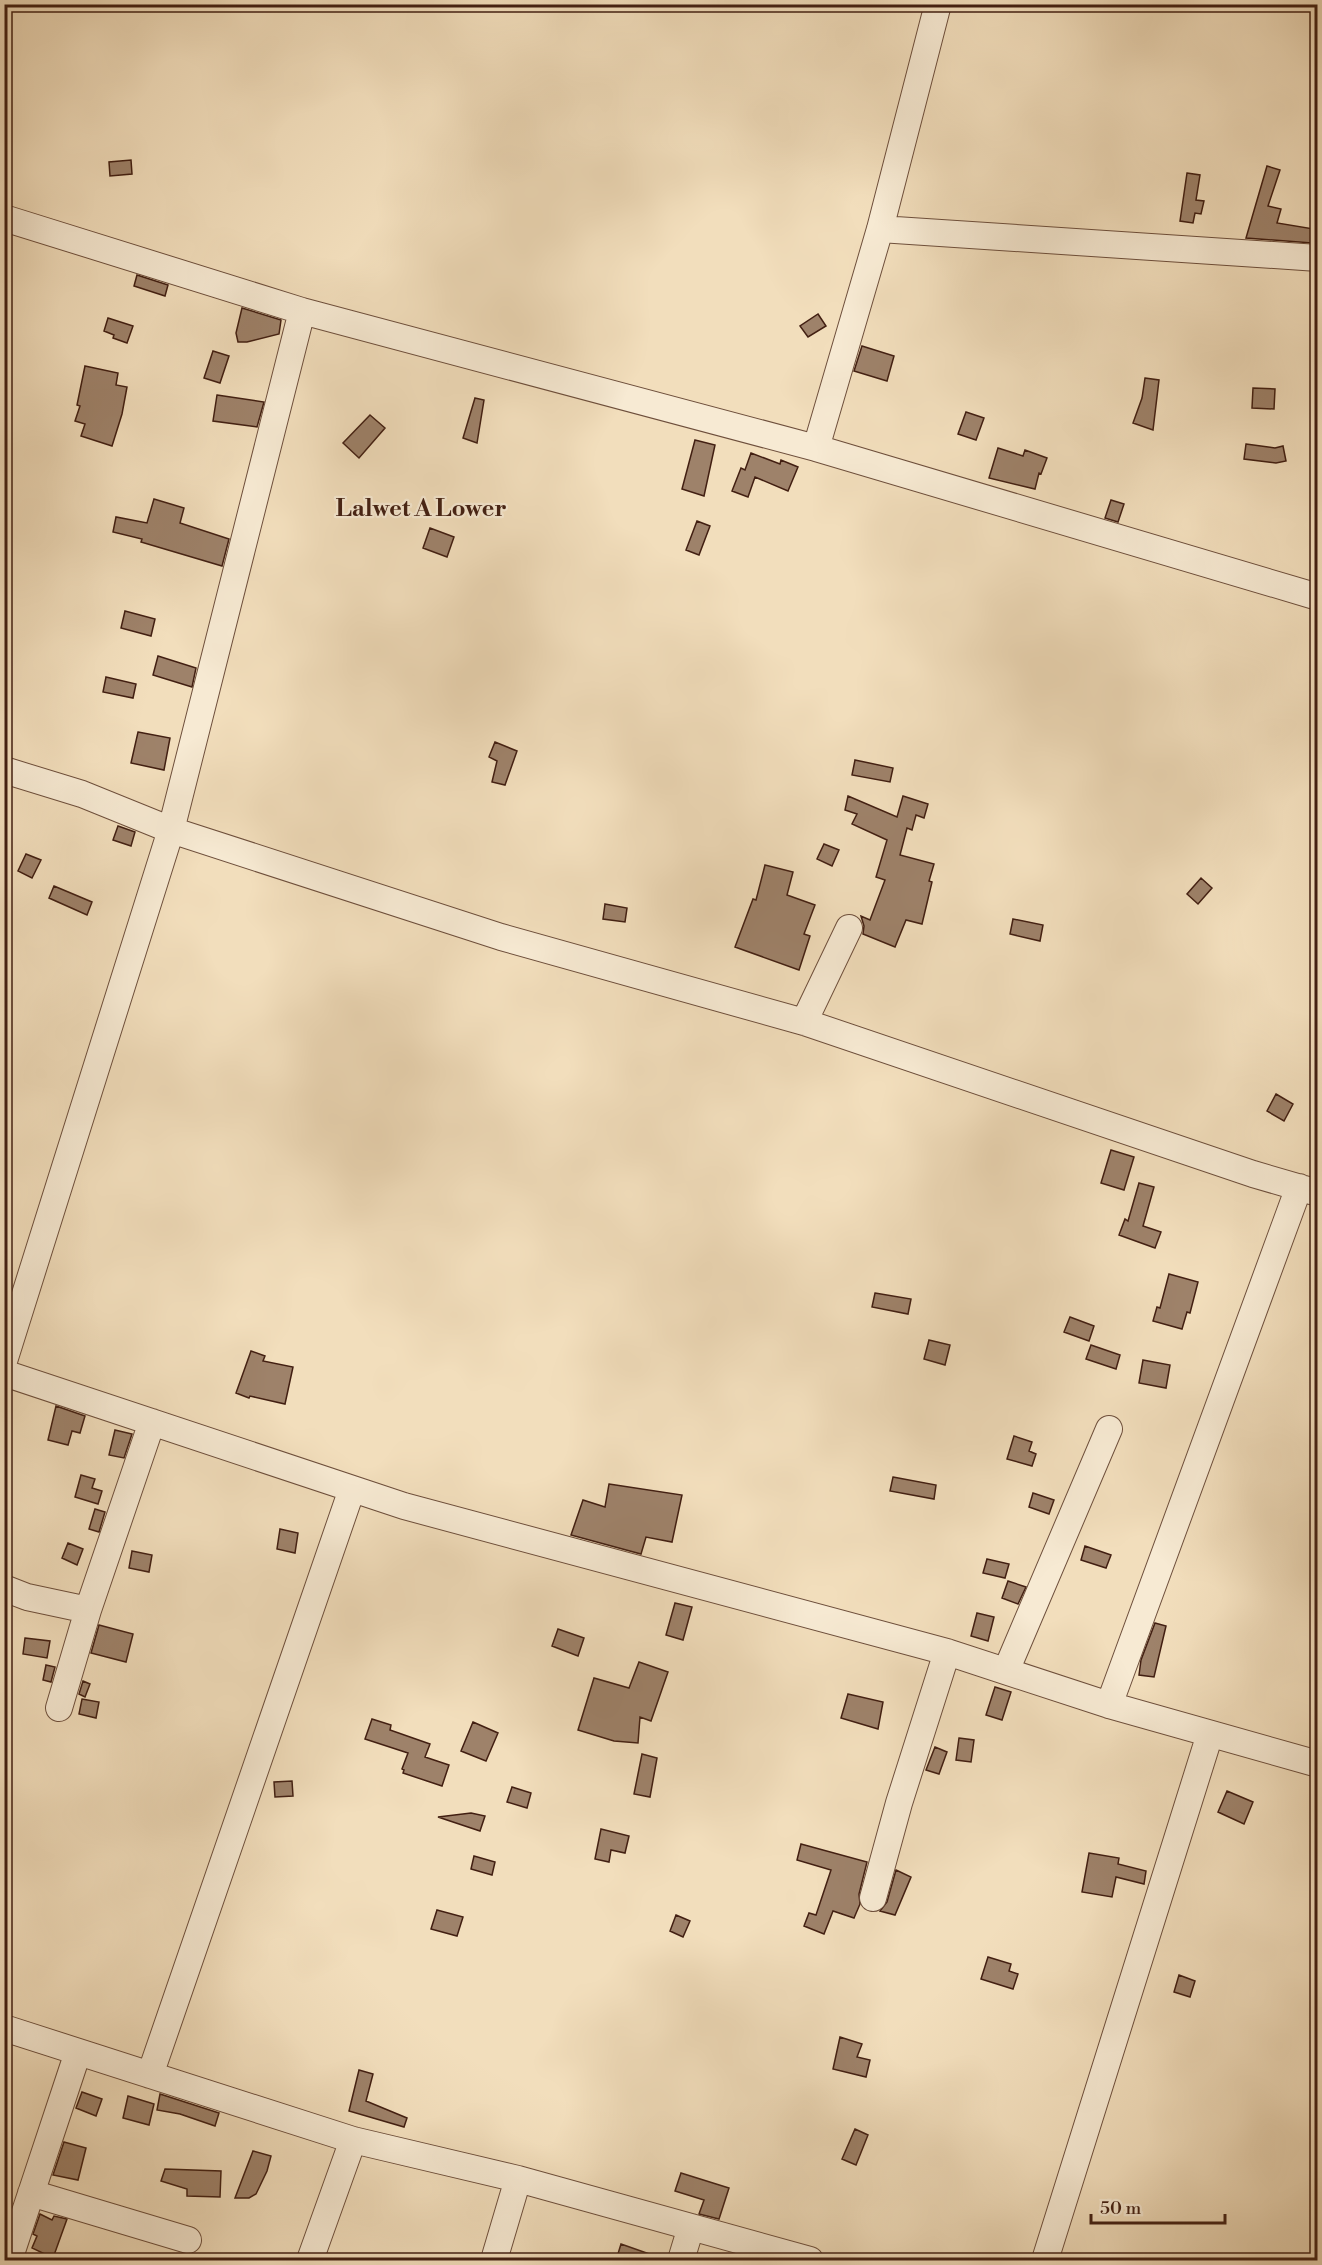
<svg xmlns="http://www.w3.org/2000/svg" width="1322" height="2265" font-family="'Libre Bodoni',serif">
	<rect width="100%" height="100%" fill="#f2debc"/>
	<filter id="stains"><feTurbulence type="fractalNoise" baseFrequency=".00333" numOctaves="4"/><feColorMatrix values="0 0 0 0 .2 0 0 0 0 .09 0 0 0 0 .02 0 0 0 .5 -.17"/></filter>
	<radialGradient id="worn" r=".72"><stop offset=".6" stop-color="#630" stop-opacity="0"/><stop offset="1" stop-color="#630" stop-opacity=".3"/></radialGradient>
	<path fill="#9e826a" stroke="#421f12" stroke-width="1.5" d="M131 160 132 174 110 176 109 162Z
		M1267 166 1280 170 1268 206 1281 209 1277 223 1314 229 1312 243 1246 238Z
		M1187 173 1200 175 1196 200 1204 201 1201 214 1195 213 1193 223 1180 221Z
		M137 275 168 285 165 296 134 286Z
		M242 308 281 320 279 334 247 342H238L236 333Z
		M818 314 826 326 808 337 800 326Z
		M108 318 133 326 127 343 113 338 114 335 104 331Z
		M862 346 894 356 887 381 854 371Z
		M213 351 229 356 220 383 204 378Z
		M85 366 118 373 116 385 127 387 122 414 112 446 81 436 85 424 75 421 80 406 77 405Z
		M1145 378 1159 380 1153 430 1133 423 1142 398Z
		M1253 388 1275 389 1274 409 1252 408Z
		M217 395 264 402 257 427 213 421Z
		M475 398 484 400 477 443 463 438Z
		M966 412 984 418 976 440 958 434Z
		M370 415 385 428 359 458 343 443Z
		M695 440 715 445 704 496 682 489Z
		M1246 444 1275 448 1283 446 1286 461 1276 463 1244 459Z
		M998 448 1023 456 1025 450 1047 458 1041 474 1039 473 1035 489 989 478Z
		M751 453 780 464 781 460 798 467 788 491 755 477 748 497 732 491 741 468 745 470Z
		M154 499 184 508 180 523 229 539 222 566 141 542 142 539 113 532 116 517 147 523Z
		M1111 500 1124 504 1118 522 1105 518Z
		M697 521 710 526 699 555 686 550Z
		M430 528 454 537 447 557 423 548Z
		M125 611 155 619 151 636 121 628Z
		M158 656 196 668 192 687 153 675Z
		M106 677 136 684 133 698 103 692Z
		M138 732 170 738 164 770 131 763Z
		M495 742 517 751 505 785 492 782 497 761 489 757Z
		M855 760 893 768 890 782 852 775Z
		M848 796 897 817 903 796 928 804 924 818 916 815 912 830 907 828 900 855 934 864 929 881 932 882 922 924 906 920 895 947 863 934 864 926 861 916 870 920 885 880 876 877 887 840 852 824 857 814 845 810Z
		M118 826 135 832 131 846 113 840Z
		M824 844 839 850 832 866 817 859Z
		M26 854 41 860 32 878 18 871Z
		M765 865 793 872 787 895 815 905 804 934 810 936 799 970 735 947 753 899 756 900Z
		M1201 878 1212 888 1198 904 1187 894Z
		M54 886 92 902 87 915 49 898Z
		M605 904 627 908 625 922 603 919Z
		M1013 919 1043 925 1040 941 1010 934Z
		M1276 1094 1293 1104 1284 1121 1267 1111Z
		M1111 1150 1134 1157 1124 1190 1101 1183Z
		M1139 1183 1154 1187 1143 1226 1161 1232 1155 1248 1119 1235 1125 1219 1128 1221Z
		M1169 1274 1198 1282 1190 1313 1187 1312 1182 1329 1153 1321 1157 1307 1160 1308Z
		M875 1293 911 1299 908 1314 872 1307Z
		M1070 1317 1094 1326 1089 1341 1064 1332Z
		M929 1340 950 1345 945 1365 924 1359Z
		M1091 1345 1120 1355 1116 1369 1086 1359Z
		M251 1351 265 1356 263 1361 293 1367 285 1404 250 1396 249 1398 236 1393Z
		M1143 1360 1170 1365 1166 1388 1139 1383Z
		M56 1406 85 1416 80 1433 72 1431 68 1445 48 1440Z
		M115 1430 132 1434 124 1458 109 1455Z
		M1014 1436 1032 1442 1029 1451 1036 1454 1032 1466 1007 1459Z
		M81 1475 95 1479 92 1488 102 1491 98 1504 75 1497Z
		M893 1477 936 1485 934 1499 890 1491Z
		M609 1484 682 1495 672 1542 646 1537 641 1554 571 1535 583 1500 605 1507Z
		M1033 1493 1054 1500 1049 1514 1029 1507Z
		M95 1509 105 1512 99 1532 89 1529Z
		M280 1529 298 1533 295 1553 277 1549Z
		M68 1543 83 1549 77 1565 62 1558Z
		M1085 1546 1111 1555 1106 1568 1081 1560Z
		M132 1551 152 1555 149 1572 129 1568Z
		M987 1559 1009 1564 1005 1578 983 1573Z
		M1008 1581 1026 1587 1018 1604 1002 1598Z
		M675 1603 692 1607 683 1640 666 1635Z
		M977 1613 994 1617 988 1641 971 1636Z
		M1155 1623 1166 1626 1154 1677 1139 1675 1141 1660Z
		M99 1625 133 1634 126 1662 91 1653Z
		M558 1629 584 1638 578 1656 552 1646Z
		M25 1638 50 1641 47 1658 23 1654Z
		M639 1662 668 1672 651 1721 640 1717 638 1743 614 1741 578 1730 594 1678 629 1688Z
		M46 1665 55 1667 51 1682 43 1680Z
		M83 1681 90 1684 85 1697 79 1694Z
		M995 1687 1011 1692 1002 1720 986 1715Z
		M848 1694 883 1702 878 1729 841 1718Z
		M82 1699 99 1702 96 1718 79 1714Z
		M372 1719 391 1725 390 1730 430 1744 425 1757 449 1765 442 1786 403 1773 404 1770 402 1769 408 1753 365 1739Z
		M473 1722 498 1733 486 1761 461 1751Z
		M959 1738 974 1740 971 1762 956 1760Z
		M935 1747 947 1752 939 1774 926 1770Z
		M642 1754 657 1758 650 1797 634 1794Z
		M292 1781 293 1796 275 1797 274 1782Z
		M512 1787 531 1793 527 1808 507 1802Z
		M1227 1791 1253 1802 1244 1824 1218 1812Z
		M471 1813 485 1816 480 1831 438 1817Z
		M601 1829 629 1836 625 1853 611 1850 609 1862 595 1859Z
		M801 1844 867 1862 859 1894 860 1904 854 1918 833 1911 824 1934 804 1926 809 1913 816 1915 831 1870 797 1860Z
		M1089 1853 1119 1858 1118 1864 1146 1871 1144 1884 1116 1877 1112 1897 1082 1892Z
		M474 1856 495 1862 492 1875 471 1869Z
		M896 1870 911 1877 895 1915 880 1911 887 1902Z
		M437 1910 463 1917 457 1936 431 1929Z
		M676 1915 690 1921 683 1937 670 1931Z
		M988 1957 1011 1964 1009 1971 1018 1974 1013 1989 981 1979Z
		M1179 1975 1195 1981 1190 1997 1174 1992Z
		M840 2037 862 2044 857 2057 870 2060 866 2077 833 2069Z
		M359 2070 373 2074 366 2101 407 2118 404 2127 349 2111Z
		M82 2092 102 2099 96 2116 76 2108Z
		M160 2094 219 2113 215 2126 180 2114 157 2110Z
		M128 2096 154 2104 149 2125 123 2118Z
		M855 2129 868 2135 856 2165 842 2159Z
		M64 2142 86 2148 78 2180 53 2175Z
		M253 2151 271 2156 267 2171 256 2194 249 2198H235Z
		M165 2169 221 2171 220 2197 187 2196V2189L161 2181Z
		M681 2173 729 2188 719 2219 699 2214 704 2200 675 2191Z
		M40 2214 52 2220 54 2216 67 2219 53 2258 32 2248 37 2236 33 2234Z
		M621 2244 661 2258V2260H625L617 2257Z"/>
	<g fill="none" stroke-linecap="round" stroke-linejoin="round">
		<g stroke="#6e4f3c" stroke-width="28">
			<path id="minor" d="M4 218 302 311 816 448 1318 597
				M880 229 1318 258
				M816 448 880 229 938 4
				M4 770 82 794 171 830 501 937 804 1022 1253 1174 1318 1193
				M804 1022 849 928
				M4 1361 171 830 302 311
				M4 1373 404 1506 947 1652 1109 1705 1318 1764
				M4 1588 27 1597 88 1610
				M1006 1671 1109 1429
				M1109 1705 1299 1187
				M59 1708 88 1610 152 1422
				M873 1898 899 1803 947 1652
				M4 2028 353 2140 518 2179 810 2260
				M150 2075 352 1489
				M31 2193 188 2240
				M9 2260 78 2052
				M310 2260 353 2140
				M494 2260 518 2179
				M681 2260 691 2227
				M1045 2260 1210 1734"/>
		</g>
		<use href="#minor" stroke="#f7ead3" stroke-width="26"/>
	</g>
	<g text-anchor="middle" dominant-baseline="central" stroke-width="4.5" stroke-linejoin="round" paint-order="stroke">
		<g font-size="24" font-weight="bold" fill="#421f12" stroke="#f7ead3">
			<text x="421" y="509">Lalwet A Lower</text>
		</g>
	</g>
	<rect width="1322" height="2265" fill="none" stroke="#f2debc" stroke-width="24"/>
	<rect x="6" y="6" width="1310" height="2253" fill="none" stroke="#421f12" stroke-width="3"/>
	<rect x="12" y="12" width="1298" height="2241" fill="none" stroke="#421f12" stroke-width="1.5"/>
	<path d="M1091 2214v9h134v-9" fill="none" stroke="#421f12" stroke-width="3"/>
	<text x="1100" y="2214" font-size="18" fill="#421f12" stroke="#f7ead3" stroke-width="4.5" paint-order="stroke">50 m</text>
	<rect width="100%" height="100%" filter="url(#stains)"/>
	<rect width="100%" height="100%" fill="url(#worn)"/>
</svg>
